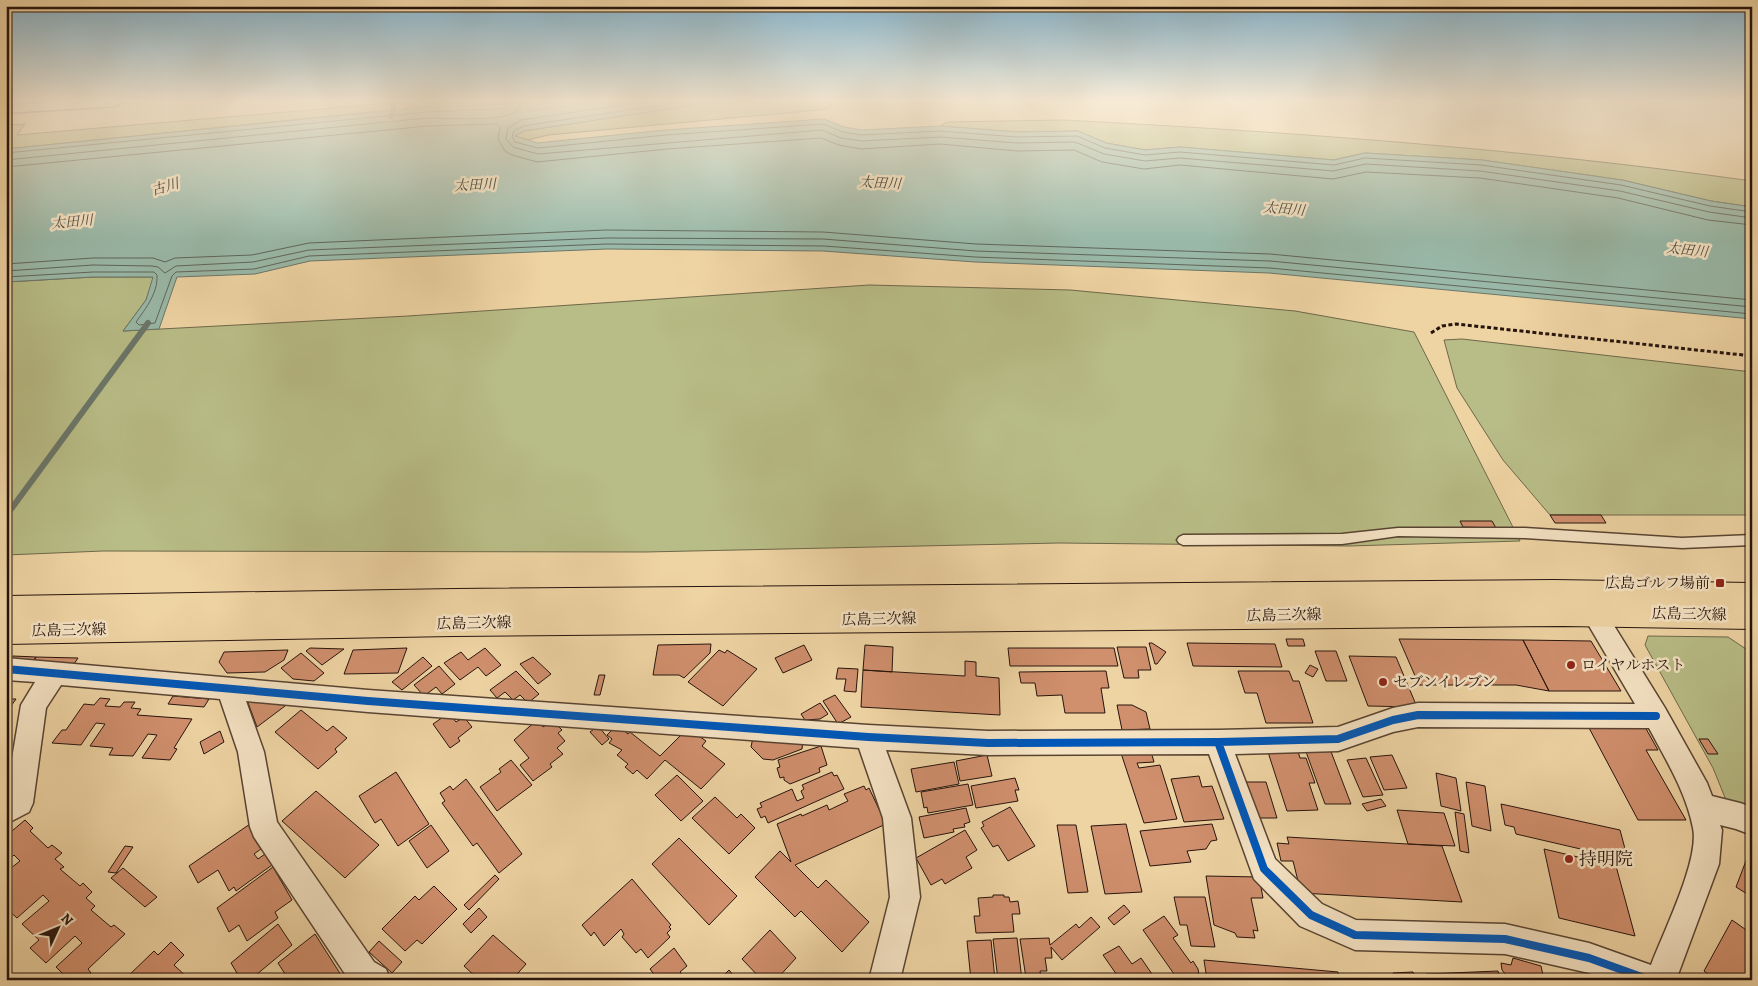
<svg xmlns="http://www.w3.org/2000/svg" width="1758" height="986" font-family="Alegreya,'Noto Serif JP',serif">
	<rect width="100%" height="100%" fill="#eed3a3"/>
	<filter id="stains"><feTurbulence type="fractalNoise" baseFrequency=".004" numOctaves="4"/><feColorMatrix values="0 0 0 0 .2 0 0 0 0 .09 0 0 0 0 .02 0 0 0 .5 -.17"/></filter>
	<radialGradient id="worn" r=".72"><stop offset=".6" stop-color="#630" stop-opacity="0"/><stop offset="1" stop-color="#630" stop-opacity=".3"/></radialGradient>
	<path fill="#b8bc86" stroke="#6f684a" d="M421 102H529L496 105 405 109 406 103Z
		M715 102H833L830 108 818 110 548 135 528 140 515 136 524 131Z
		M391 103V110L6 149V125L25 124 17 135Z
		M1063 120C1294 132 1523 149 1752 181V207L1711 201 1622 180 1482 160 1365 153 1334 160 1180 147 1145 150 1106 143 1078 131 1017 132 940 126 947 122Z
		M93 277H154L146 300 123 331 408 316 869 285 1070 290 1295 311 1414 332 1520 541 1349 546 1059 543 645 552 103 551 6 555V282Z
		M1462 339 1752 372V515H1550L1503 460 1457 388 1444 340Z
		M1648 636 1728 637 1752 653V814L1728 805 1713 768 1645 645Z"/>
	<path fill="#99b8a7" stroke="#6b7669" d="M529 102H715L524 131 515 136 537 143 665 130 824 119 844 127 862 130 940 126 1017 132 1078 131 1106 143 1145 150 1180 147 1334 160 1365 153 1482 160 1622 180 1711 201 1752 207V319L1269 273 975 262 823 251 607 249 310 261 255 274 177 277 159 329 123 331 146 300 153 277H93L6 282V149L427 107 496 105Z"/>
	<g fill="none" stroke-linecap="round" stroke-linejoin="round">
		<path stroke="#60665a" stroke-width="1" d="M527 102V109L529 111 596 102
			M642 102 521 120 508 128 506 139 513 147 538 154 822 130 841 138 862 141 940 137 1017 143 1075 142 1104 154 1145 161 1180 158 1333 171 1366 164 1480 171 1620 191 1709 212 1752 218
			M681 102 523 126 514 131 512 137 515 142 538 148 666 135 823 124 843 132 862 135 940 131 1017 137 1077 136 1105 148 1145 155 1180 152 1334 165 1365 158 1481 165 1621 185 1710 206 1752 212
			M6 153 427 112 510 108 514 102
			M6 160 427 118C445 118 501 122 515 112 519 110 519 106 520 102
			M6 167 428 126 497 124 500 127 498 139 505 151 512 155 537 162 667 149 821 138 839 145 861 149 940 144 1017 151 1074 150 1102 162 1144 169 1180 165 1333 179 1366 172 1480 178 1618 198 1708 220 1752 225
			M6 264 93 258H153L165 262 175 258 252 255 309 243 606 230 823 232 976 244 1270 254 1752 300
			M6 271 93 265 152 266 158 267 165 273 176 266 253 262 309 250 607 238 823 239 976 251 1270 261 1752 307
			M6 277 93 272H154L157 275C158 293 146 308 136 322L139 325 155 323 172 276 176 272 254 269 309 256 607 244 824 246 975 257 1270 268 1752 314"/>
		<path stroke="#6b7669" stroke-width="4.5" d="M391 117 395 102"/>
		<path stroke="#6b7669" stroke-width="6" d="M6 516 148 323"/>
	</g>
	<path fill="#d08f6d" stroke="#26140d" d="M1550 515H1601L1606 523H1555Z
		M1460 521H1492L1496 528 1463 527Z
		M1286 639H1303L1305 646H1288Z
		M1399 639 1523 640 1549 691 1516 685H1419Z
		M1523 640 1591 641 1621 691H1549Z
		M1149 643H1152L1166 652 1157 664H1155Z
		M1187 643 1275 644 1282 667 1193 666Z
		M711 644 710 653 684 678 679 675H653L658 645Z
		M804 645 812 660 783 673 775 658Z
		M865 645 893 647 892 672 863 670Z
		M1117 647H1146L1151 670H1138L1139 678H1124Z
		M310 648 344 649 322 665 306 651Z
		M407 648 398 673 344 674 353 650Z
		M485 648 501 665 486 676 478 667 460 680 444 663 461 652 468 660Z
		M1008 648H1114L1118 666H1010Z
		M288 650 284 660 265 672 227 673 219 662 224 652Z
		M719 650 725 653 727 650 757 669 723 706 688 682Z
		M1315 651H1336L1347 681H1326Z
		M301 653 324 673 314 681 293 679 281 668Z
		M13 656 36 657 32 663 9 662Z
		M1349 656 1396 657 1417 707 1368 706Z
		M36 657 78 658 74 664 32 663Z
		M423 657 432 666 402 690 392 682Z
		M533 657 551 674 538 684 520 664Z
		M965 661 976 662V676L999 678 1000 715 861 707 863 670 965 676Z
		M1310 665 1318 669 1313 677 1305 673Z
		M439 666 455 684 442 694 436 687 424 696 414 685Z
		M838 668 858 669 856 692 844 691 846 679H836Z
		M516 671 539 694 528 703 520 695 513 700 505 692 497 698 490 690Z
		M1106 671 1109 688H1101L1105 713H1065L1062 695 1037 696 1035 683H1021L1019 672Z
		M1238 671H1289L1293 681H1299L1313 723H1266L1257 693H1245Z
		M599 675H605L600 695H594Z
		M835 695 851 717 838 724 823 701Z
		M173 696 209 699 204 707 168 704Z
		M100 698 110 699 105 706 120 707 124 702H135L131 708 141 709 137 715 192 719 174 748 177 749 170 760 142 758 157 735 148 734 133 756 109 755 113 748 90 746 105 724 96 723 81 745 52 743 62 730H66L84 704 94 705Z
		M6 699H16L6 713Z
		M247 700 289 703 257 727Z
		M820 703 828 714 820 719 805 720 801 714Z
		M1117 705H1132L1146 712 1150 729 1122 730Z
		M301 710 327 731 333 726 347 738 335 749 337 752 318 769 275 732Z
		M449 713 456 722 464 717 472 727 458 738 460 741 450 748 433 724Z
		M537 720 543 727 553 721 562 730 558 733 565 741 557 748 563 754 550 764 552 767 533 781 520 765 529 758 514 740Z
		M617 725 628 734 630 732 660 756 685 731 693 737 696 734 706 741 702 746 725 764 701 789 665 760 647 779 637 770 633 774 625 767 628 764 617 755 622 750 609 743 612 739 607 735Z
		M598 726 609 739 602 745 590 732Z
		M1588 726 1645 727 1658 750H1646L1686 820H1638Z
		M220 731 224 742 204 754 200 742Z
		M753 737 803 740 802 749 773 760 763 759 751 747Z
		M1699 739H1708L1718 754H1708Z
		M821 746 827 765 819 768 820 772 790 784 784 780V777L780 778 777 768 780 767 778 760Z
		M1150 748 1154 762 1137 763 1139 768 1160 765 1177 819 1144 823 1120 750Z
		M1297 748 1300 758H1306L1315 783H1309L1318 810 1287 811 1267 749Z
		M1305 749H1330L1351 804H1325Z
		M987 755 992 776 960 781 956 761Z
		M1392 755 1407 788 1384 790 1370 757Z
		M1366 758 1383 795 1363 797 1347 760Z
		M511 760 532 785 497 811 480 787 501 772 499 769Z
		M954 762 959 784 916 792 911 769Z
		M396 772 429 824 398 846 381 819 375 823 359 796Z
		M832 772 834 776 837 775 844 789 768 823 765 816 761 818 757 809 762 807 760 803 792 789 797 801 804 798 801 791 804 789 802 785Z
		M1436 773 1456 778 1461 811 1441 806Z
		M677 775 703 801 681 821 655 795Z
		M1199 776 1202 787 1212 786 1224 819 1184 822 1171 779Z
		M1015 778 1019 790H1015L1018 801 976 808 971 786Z
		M466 779 522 854 499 873 477 843 473 846 442 803 445 801 440 793 450 786 453 790Z
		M1244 782H1266L1277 818H1255Z
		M1466 782 1485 786 1491 831 1472 826Z
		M968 784 973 805 928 813 927 807 924 808 921 792Z
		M864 786 866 790 869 788 886 824 795 865 818 888 826 880 869 922 842 952 801 911 795 917 755 877 780 851 791 862 777 824 801 814 802 816 827 805 829 810 848 801 844 794Z
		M316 791 379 845 345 878 282 821Z
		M715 797 737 818 741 814 755 828 729 854 692 818Z
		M1381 799 1386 806 1367 811 1362 804Z
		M1501 804 1620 830 1628 860 1516 834 1514 827 1505 825Z
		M1010 807 1035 846 1008 861 998 845 993 847 981 828 984 826 982 822Z
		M966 808 970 822 964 824 965 827 953 829 954 832 924 838 919 817Z
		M1397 810 1444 813 1455 846 1408 844Z
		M1455 812 1464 814 1469 853 1460 851Z
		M25 820 33 828 30 831 48 848 52 845 62 853 55 859 64 867 60 869 80 886 83 883 92 892 86 898 95 906 91 910 111 927 114 925 125 934 88 969 91 973 84 980H69L56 967 82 943 75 936 46 963 30 948 39 940 22 924 49 901 43 895 17 918 6 908V872L20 861 14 855 6 862V836Z
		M250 824 256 835 253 837 261 849 254 854 258 859 265 854 272 865 236 891 234 887 229 891 218 870 198 883 189 866Z
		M1126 824 1142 892 1105 894 1091 826Z
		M1212 824 1217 840 1211 841 1206 849 1187 851 1191 862 1150 866 1140 831Z
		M431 825 449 851 427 868 409 841Z
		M1057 825H1076L1088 892 1068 893Z
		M965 830 977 850 966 857 972 868 945 884 942 879 931 885 916 858Z
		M1287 837 1442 846 1462 902 1301 893 1293 861H1281L1277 843 1289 844Z
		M679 838 737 896 709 925 652 864Z
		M1752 845V897L1736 887Z
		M125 846 133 847 116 873 108 872Z
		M1544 849 1616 866 1635 936 1559 918Z
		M273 867 292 900 275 912 278 918 247 941 239 925 229 932 217 908Z
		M123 868 157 897 145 907 111 878Z
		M495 875 499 879 469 910 464 905Z
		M1206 876 1259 877 1263 898H1251L1258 931 1253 930 1255 938 1237 937 1235 933 1214 925Z
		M632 879 671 925 669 927 671 929 667 933 670 937 648 958 641 949 636 953 622 937 624 934 621 929 604 946 594 932 591 936 582 925Z
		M434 886 457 909 422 944 417 940 405 951 382 929 415 896 419 900Z
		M993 895H1004V897H1009L1010 902 1018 901 1020 914H1012L1014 932 976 933 974 916H980L978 898 993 897Z
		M1174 897H1205L1215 947 1191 946 1187 925H1180Z
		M1124 905 1130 912 1114 925 1108 918Z
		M479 908 487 917 471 933 463 924Z
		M1164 916 1178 935 1173 938 1191 963 1193 961 1198 969 1200 980 1169 978 1174 974 1143 930Z
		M1091 917 1100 927 1062 960 1051 947 1052 958H1045L1047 971H1040L1041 977 1026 978 1020 939 1049 938 1050 945 1076 924 1079 928Z
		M1732 920 1752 934V980H1715L1704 971Z
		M278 924 292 945 250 980H241L231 963Z
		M770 930 796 958 776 980H762L742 959Z
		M315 934 341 975 335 980H292L289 975 287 977 278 963Z
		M493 935 526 964 512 980H477L476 977 464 966Z
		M1017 938 1022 980H998L993 939Z
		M991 940 995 980H971L967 941Z
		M379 941 402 962 392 973 369 952Z
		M171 942 184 955 174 965 190 980H124L154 951 158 955Z
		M1119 946 1132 964 1141 958 1152 974 1149 977 1151 980H1117L1119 978 1103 955Z
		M674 948 687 966 680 972 685 979 658 980 650 969Z
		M1513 958 1541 966 1544 980H1510L1502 970 1501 963 1511 965Z
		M1204 960 1338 972 1340 980H1207Z
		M729 970 737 980H719Z
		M1498 971 1501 980H1428L1426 974Z
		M1413 972 1416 980H1396L1393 973Z"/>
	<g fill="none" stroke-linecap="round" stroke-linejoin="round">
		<g stroke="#584432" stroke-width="3">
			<path id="service" d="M1398 528H1525L1682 538 1752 535V545L1682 548 1525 538 1398 536 1342 544 1183 545 1179 543 1177 540 1179 537 1183 535 1342 534Z"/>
		</g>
		<g stroke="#584432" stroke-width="3">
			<path id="minor" d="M60 102H123L116 106 6 113V105Z
				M1587 592 1595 595 1665 708 1707 783 1712 796 1740 803 1752 807V835L1736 829 1720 825 1722 830 1719 864 1676 980H1607L1589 973 1505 954 1355 950 1300 926 1254 879 1209 754 988 755 886 750 911 818 920 897 900 980H869L890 897 883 818 859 748 368 712 246 701 264 752 277 822 374 962 386 969 390 980H349L254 837 250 827 238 752 220 699 61 685 46 708 33 803 29 812 6 824V795L21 705 35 682 6 680V658L368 690 868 725 988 731 1218 730 1338 727 1393 708 1418 703 1635 704 1575 602 1579 595ZM1418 727 1649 728C1666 760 1686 792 1693 828 1700 859 1663 933 1651 965L1589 943 1505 924 1356 920 1322 904 1275 859 1235 754 1338 751 1393 732Z"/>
		</g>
		<g stroke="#26140d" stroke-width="2">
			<path id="primary" d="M1553 580 1752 583V629L1564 626 453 636 6 644V596L455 589Z"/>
		</g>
		<path stroke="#26140d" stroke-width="3" stroke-dasharray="4 2.5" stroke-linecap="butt" d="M1431 333 1442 326 1456 324 1752 356"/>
		<use href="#service" fill="#f4e2c3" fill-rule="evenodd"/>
		<use href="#minor" fill="#f4e2c3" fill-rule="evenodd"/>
		<use href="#primary" fill="#eed3a3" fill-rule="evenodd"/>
		<g stroke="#f4e2c3" stroke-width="11">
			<path id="cycleway" d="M6 669 368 701 868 737 988 743 1218 742 1338 739 1393 720 1418 715 1656 716
				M1218 742 1264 869 1311 915 1355 935 1505 939 1589 958 1650 980"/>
		</g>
		<use href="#cycleway" stroke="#0057b8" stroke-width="8"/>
	</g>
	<linearGradient id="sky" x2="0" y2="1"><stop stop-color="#88b6ce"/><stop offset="0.42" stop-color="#f7ebd6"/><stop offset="1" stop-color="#f7ebd6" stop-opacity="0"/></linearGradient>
	<rect width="1758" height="240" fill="url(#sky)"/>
	<g fill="#8f2418" stroke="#f4e2c3" stroke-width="2">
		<rect x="1715" y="578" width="10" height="10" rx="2.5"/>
		<circle cx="1571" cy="665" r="5"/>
		<circle cx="1383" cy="682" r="5"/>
		<circle cx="1569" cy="859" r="5"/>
	</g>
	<g text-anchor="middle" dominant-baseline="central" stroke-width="5" stroke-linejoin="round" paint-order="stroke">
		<g font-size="14" font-style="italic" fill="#4e4d43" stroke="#f4e2c3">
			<text transform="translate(880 183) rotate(3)">太田川</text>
			<text transform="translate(475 185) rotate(-3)">太田川</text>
			<text transform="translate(165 187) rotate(-16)">古川</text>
			<text transform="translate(1284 209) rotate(5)">太田川</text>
			<text transform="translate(72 222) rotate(-5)">太田川</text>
			<text transform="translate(1687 250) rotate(6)">太田川</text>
		</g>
		<g font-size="15" fill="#26140d" stroke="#f4e2c3" text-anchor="start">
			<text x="1710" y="583" text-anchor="end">広島ゴルフ場前</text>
			<text x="1581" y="665">ロイヤルホスト</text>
			<text x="1393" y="682">セブンイレブン</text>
		</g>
		<g font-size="15" fill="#26140d" stroke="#f4e2c3">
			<text transform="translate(1689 614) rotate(1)">広島三次線</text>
			<text transform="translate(1284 615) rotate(-1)">広島三次線</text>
			<text transform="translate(879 619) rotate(-1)">広島三次線</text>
			<text transform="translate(474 623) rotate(-1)">広島三次線</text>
			<text transform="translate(69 630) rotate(-1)">広島三次線</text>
		</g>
		<g font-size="18" fill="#26140d" stroke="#f4e2c3" text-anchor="start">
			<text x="1579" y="859">持明院</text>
		</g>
	</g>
	<rect width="1758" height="986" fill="none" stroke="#eed3a3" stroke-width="25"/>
	<rect x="8" y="8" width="1743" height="971" fill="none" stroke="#26140d" stroke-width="2.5"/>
	<rect x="12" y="12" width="1733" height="961" fill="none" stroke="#26140d"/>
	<g transform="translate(58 928) rotate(46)" stroke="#f4e2c3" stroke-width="4" paint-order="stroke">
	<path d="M0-4L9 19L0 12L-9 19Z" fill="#26140d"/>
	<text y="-8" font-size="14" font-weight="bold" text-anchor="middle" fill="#26140d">N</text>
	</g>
	<rect width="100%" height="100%" filter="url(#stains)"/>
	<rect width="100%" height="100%" fill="url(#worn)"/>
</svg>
